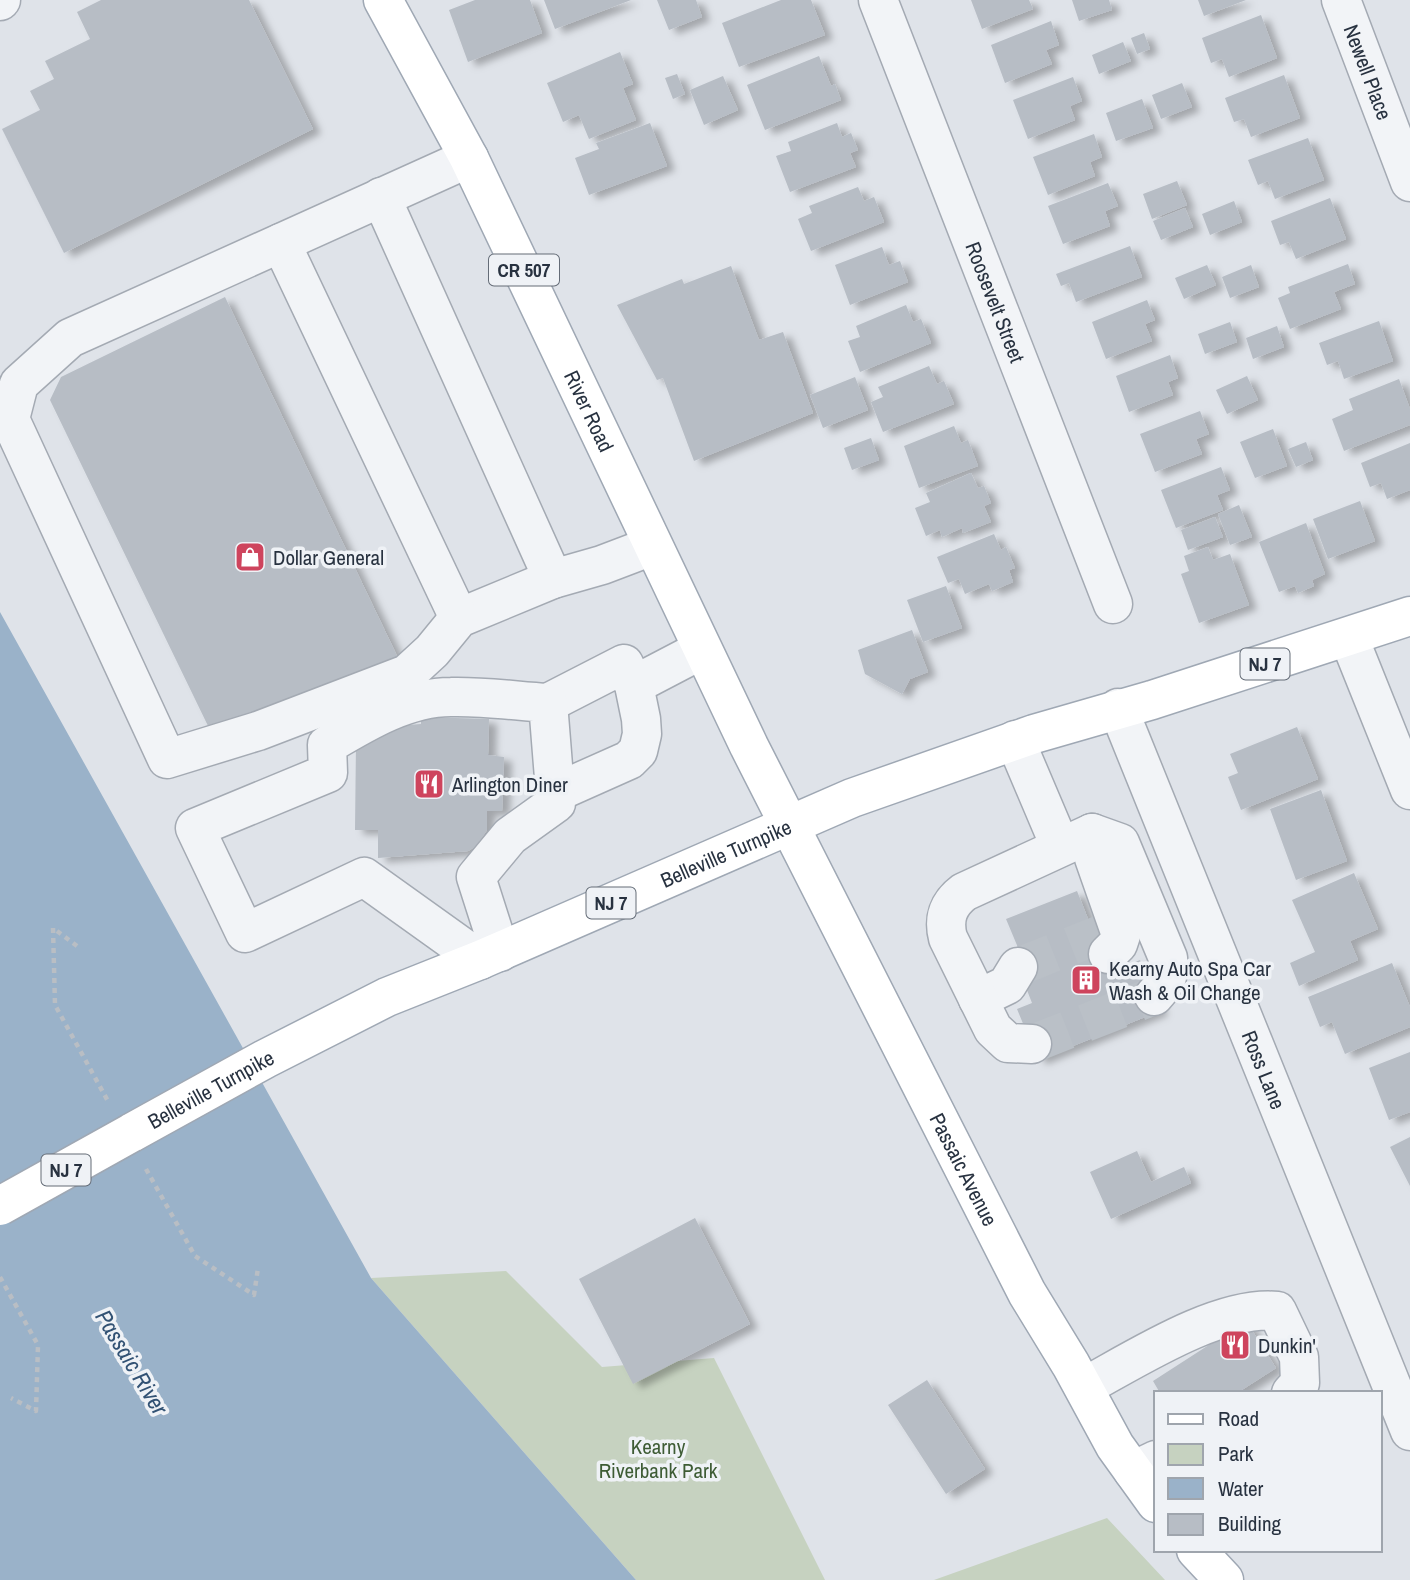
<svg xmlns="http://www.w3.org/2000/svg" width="1410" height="1580" font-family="'Archivo Narrow',sans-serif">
	<defs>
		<filter id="shadow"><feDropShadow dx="8" dy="4.5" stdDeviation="3.5" flood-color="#0004"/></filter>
	</defs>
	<rect width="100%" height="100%" fill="#dfe3e9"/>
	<path fill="#c6d2c0" d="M506 1271 602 1367 714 1358 825 1580H636L371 1278Z
		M1107 1518 1165 1580H934Z"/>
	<path fill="#9ab2c9" d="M0 612 371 1278 636 1580H0Z"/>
	<path fill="#b7bdc5" filter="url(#shadow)" d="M101 0H249L313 129 64 253 2 129 40 110 30 91 54 79 45 61 90 39 77 12Z
		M475 0H530L542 33 468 62 449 10Z
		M544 0H631L555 29Z
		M657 0H696L702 17 669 30Z
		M781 0H811L825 35 739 67 722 23Z
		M971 0H1029L1033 9 982 29Z
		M1072 0H1109L1112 10 1079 21Z
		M1198 0H1246L1204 16Z
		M1261 15 1277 58 1229 77 1222 59 1211 63 1202 38Z
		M1051 21 1059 45 1046 50 1052 64 1005 83 991 45Z
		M1144 33 1150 49 1137 54 1131 38Z
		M1123 42 1131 61 1099 74 1092 55Z
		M620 52 633 84 623 88 636 120 589 139 579 115 563 122 547 83Z
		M819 56 831 86 835 84 841 100 765 130 747 85Z
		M677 74 685 94 673 99 665 78Z
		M1284 75 1300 118 1251 137 1244 119 1234 122 1225 98Z
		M723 76 738 110 704 125 690 90Z
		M1073 77 1082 101 1070 106 1075 120 1028 139 1013 100Z
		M1182 83 1192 107 1161 119 1152 95Z
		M1142 99 1153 128 1116 141 1106 113Z
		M650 123 667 166 589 195 575 158 599 149 596 143Z
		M837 123 842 137 851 133 858 150 850 153 856 167 790 192 776 156 791 151 788 142Z
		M1094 134 1102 157 1090 162 1095 176 1048 195 1033 157Z
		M1308 138 1324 180 1275 199 1268 181 1258 185 1248 160Z
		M1177 181 1187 205 1152 219 1143 194Z
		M1108 183 1118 206 1105 211 1110 226 1063 244 1048 206Z
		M858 187 864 201 874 197 884 222 811 251 798 219 812 213 809 206Z
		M1330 198 1346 239 1296 259 1289 242 1280 245 1271 221Z
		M1234 201 1242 222 1210 235 1202 214Z
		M1185 208 1193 227 1161 240 1153 221Z
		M1130 246 1142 277 1076 302 1069 283 1061 286 1056 274Z
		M882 247 889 265 900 261 908 282 850 305 835 265Z
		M1348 264 1355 284 1334 292 1341 309 1290 329 1278 298 1290 293 1288 287Z
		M1207 265 1216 285 1184 299 1175 278Z
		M1251 265 1259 287 1230 298 1222 277Z
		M731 266 759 340 783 332 813 413 694 461 663 378 657 380 617 305 682 279 684 284Z
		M225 297 398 658 210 730 50 400 61 377Z
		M1147 300 1155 320 1145 324 1152 341 1106 359 1092 322Z
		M906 305 913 322 921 319 931 343 860 372 848 341 860 337 856 326Z
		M1379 321 1393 361 1344 379 1338 361 1327 365 1319 343Z
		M1230 322 1237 342 1205 354 1198 334Z
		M1277 326 1284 347 1253 359 1246 338Z
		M1170 355 1178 378 1168 382 1173 395 1129 412 1116 376Z
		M929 366 937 384 944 381 954 404 883 432 871 402 883 397 878 387Z
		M1247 376 1258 400 1227 414 1216 390Z
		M855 377 868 410 823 428 810 395Z
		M1399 379 1410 409V425L1344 451 1332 419 1353 410 1349 399Z
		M1200 411 1209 434 1196 439 1202 454 1155 472 1140 434Z
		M954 426 961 443 968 440 978 466 919 488 904 446Z
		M1273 429 1287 466 1255 478 1240 442Z
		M871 438 879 460 852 470 844 448Z
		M1306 442 1313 460 1296 467 1288 449Z
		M1410 443V490L1387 499 1381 483 1370 487 1361 463Z
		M1221 467 1230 490 1217 495 1223 510 1176 528 1161 490Z
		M971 473 978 488 984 486 991 503 984 506 991 522 963 533 962 528 942 537 940 530 926 536 915 508 930 502 926 493Z
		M1360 501 1375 541 1328 559 1313 519Z
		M1239 505 1252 537 1230 545 1218 514Z
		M1215 517 1223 537 1188 550 1181 530Z
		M1306 523 1325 574 1312 580 1314 586 1298 593 1295 586 1279 592 1259 542Z
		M994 534 1001 550 1006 547 1015 568 1009 570 1013 582 992 591 989 584 965 594 959 579 948 583 937 557Z
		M1208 547 1213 560 1230 554 1249 605 1199 623 1181 574 1189 571 1184 556Z
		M946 586 962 628 923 642 907 600Z
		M912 630 928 672 910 679 902 694 865 674 858 650Z
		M421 717 489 719 488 755 504 757 502 811H487V830L476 846 468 851 378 858V830H355L356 742 395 726 421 724Z
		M1297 727 1318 779 1241 810 1228 777 1238 773 1230 754Z
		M1321 790 1347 861 1296 880 1270 809Z
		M1354 873 1378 929 1350 941 1358 960 1299 986 1290 963 1315 952 1292 900Z
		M1077 891 1090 924 1096 922 1115 970 1140 960 1160 1011 1038 1060 1017 1009 1032 1003 1018 967 1019 950 1006 919Z
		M1392 963 1410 1007V1027L1345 1054 1332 1022 1320 1027 1308 997Z
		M1410 1052V1112L1389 1120 1369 1068Z
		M1410 1137V1186L1390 1147Z
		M1137 1151 1151 1182 1184 1167 1191 1183 1111 1219 1090 1172Z
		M695 1218 750 1324 633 1384 579 1279Z
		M1246 1321 1276 1368 1237 1393H1160L1153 1381Z
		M927 1380 985 1469 946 1494 888 1405Z"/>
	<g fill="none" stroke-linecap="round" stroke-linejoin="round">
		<path stroke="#bac0c7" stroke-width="38" stroke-dasharray="38 19" stroke-linecap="butt" d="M1018 967 1101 934
			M1032 1044 1154 996"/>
		<g stroke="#a4aab3" stroke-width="41">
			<g id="minor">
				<path id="s1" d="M878 0 1113 604"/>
				<path id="s2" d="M1341 0 1410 182"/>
				<path d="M0 1 1 0"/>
				<path d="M469 158 70 338 19 384 10 419 167 759 258 731 407 674 432 651 459 618 553 579 602 565 652 546"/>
				<path d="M381 197 553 579"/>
				<path d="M281 243 459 618"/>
				<path d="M1349 638 1410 790"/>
				<path d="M634 685 701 650"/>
				<path d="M548 703 624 664 634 685 641 719 642 734 638 751 629 760 555 793"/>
				<path id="s3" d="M1118 708 1410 1431"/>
				<path d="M1015 740 1060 846"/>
				<path d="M1092 833 1094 858 1121 935 1118 944 1108 954"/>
				<path d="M480 960 364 877 245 933 195 828 328 773 327 745C364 723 406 697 451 697 483 696 516 701 548 703L556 803 510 836 476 877 500 952"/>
				<path d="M978 999 1007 985 1018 967"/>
				<path d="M1032 1044 1008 1043 993 1029 948 938C943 919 948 904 964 892L1092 833 1120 843 1168 958C1170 976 1166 983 1154 996"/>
				<path d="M1084 1387C1134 1360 1219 1305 1277 1311L1299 1357 1300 1383 1291 1393"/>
				<path d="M1133 1471 1156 1460"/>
			</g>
		</g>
		<g stroke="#9fa8b4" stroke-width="41">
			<g id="major">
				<path id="s4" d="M383 0 469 158 749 746 1027 1293 1071 1365 1115 1446 1156 1503"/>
				<path id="s5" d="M131 1133 265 1059 387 997 480 960 852 798 1034 734 1152 700 1410 616"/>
				<path d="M1196 1550 1224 1580"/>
			</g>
		</g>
		<path stroke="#b9bec4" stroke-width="4.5" stroke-dasharray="5 5" stroke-linecap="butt" d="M77 946 53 928 55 1005 109 1103
			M146 1169 195 1256 254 1295 258 1268
			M0 1277 38 1345 36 1411 11 1398"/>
		<use href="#minor" stroke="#f2f4f7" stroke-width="38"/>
		<use href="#major" stroke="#fff" stroke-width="38"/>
		<g stroke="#9fa8b4" stroke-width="41" stroke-linecap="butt">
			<path id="major-bridge" d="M0 1206 131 1133"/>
		</g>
		<use href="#major-bridge" stroke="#fff" stroke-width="38"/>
	</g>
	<defs>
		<g id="shop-square" transform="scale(1.575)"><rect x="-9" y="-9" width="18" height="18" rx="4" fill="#ce445d" stroke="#eff2f6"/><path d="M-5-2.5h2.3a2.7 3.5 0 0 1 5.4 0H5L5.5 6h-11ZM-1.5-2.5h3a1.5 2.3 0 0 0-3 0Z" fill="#fff"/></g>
		<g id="restaurant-square" transform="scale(1.575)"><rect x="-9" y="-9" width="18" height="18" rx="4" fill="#ce445d" stroke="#eff2f6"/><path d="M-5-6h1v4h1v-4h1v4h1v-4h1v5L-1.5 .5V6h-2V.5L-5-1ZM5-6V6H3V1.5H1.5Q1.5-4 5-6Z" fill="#fff"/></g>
		<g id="building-square" transform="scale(1.575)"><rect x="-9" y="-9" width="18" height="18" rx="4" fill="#ce445d" stroke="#eff2f6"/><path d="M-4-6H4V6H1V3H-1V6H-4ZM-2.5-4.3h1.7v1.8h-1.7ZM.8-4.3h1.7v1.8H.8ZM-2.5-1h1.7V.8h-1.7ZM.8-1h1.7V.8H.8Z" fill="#fff"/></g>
	</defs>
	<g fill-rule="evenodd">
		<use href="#shop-square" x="250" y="557"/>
		<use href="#restaurant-square" x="429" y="784"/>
		<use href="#building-square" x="1086" y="980"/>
		<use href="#restaurant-square" x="1235" y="1345"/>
	</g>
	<g text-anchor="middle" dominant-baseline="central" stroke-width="7" stroke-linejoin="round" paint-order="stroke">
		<g fill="#eff2f6" stroke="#646c77" stroke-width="2">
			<rect x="489" y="254.5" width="70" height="31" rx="5"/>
			<rect x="1240.5" y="648.5" width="49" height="31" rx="5"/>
			<rect x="586.5" y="887.5" width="49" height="31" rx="5"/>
			<rect x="41.5" y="1154.5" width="49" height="31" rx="5"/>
		</g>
		<g font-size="19" font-weight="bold" fill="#283240">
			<text x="524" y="270">CR 507</text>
			<text x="1265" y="664">NJ 7</text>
			<text x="611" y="903">NJ 7</text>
			<text x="66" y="1170">NJ 7</text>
		</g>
		<g font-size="21" fill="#283240" stroke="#eff2f6">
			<text stroke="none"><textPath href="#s2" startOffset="77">Newell Place</textPath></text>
			<text stroke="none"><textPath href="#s1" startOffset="324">Roosevelt Street</textPath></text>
			<text stroke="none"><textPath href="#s4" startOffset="460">River Road</textPath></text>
			<text stroke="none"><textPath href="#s5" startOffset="658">Belleville Turnpike</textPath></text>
			<text stroke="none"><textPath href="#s3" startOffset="390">Ross Lane</textPath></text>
			<text stroke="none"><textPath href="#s5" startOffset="91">Belleville Turnpike</textPath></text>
			<text stroke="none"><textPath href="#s4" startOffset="1306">Passaic Avenue</textPath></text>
		</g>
		<g font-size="21" fill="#283240" stroke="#eff2f6" text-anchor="start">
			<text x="273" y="557">Dollar General</text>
			<text x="452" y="784">Arlington Diner</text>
			<text x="1109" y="968">Kearny Auto Spa Car<tspan x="1109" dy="24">Wash &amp; Oil Change</tspan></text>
			<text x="1258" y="1345">Dunkin'</text>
		</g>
		<g font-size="21" fill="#3e5c35" stroke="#eff2f6">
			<text x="658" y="1446">Kearny<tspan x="658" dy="24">Riverbank Park</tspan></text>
		</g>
		<g font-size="23" font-style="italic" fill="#325274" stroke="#eff2f6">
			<text transform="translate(132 1362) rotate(59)">Passaic River</text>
		</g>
	</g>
	<rect x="1154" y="1391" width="228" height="161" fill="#eff2f6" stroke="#9fa5ad" stroke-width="2"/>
	<rect x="1168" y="1414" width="35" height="10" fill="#ffffff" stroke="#9fa5ad" stroke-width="2"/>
	<text x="1218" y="1426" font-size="21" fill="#283240">Road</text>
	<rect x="1168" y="1444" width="35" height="21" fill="#c6d2c0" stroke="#9fa5ad" stroke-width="2"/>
	<text x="1218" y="1461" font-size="21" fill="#283240">Park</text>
	<rect x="1168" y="1478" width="35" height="21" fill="#9ab2c9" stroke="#9fa5ad" stroke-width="2"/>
	<text x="1218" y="1496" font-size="21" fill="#283240">Water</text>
	<rect x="1168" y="1514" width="35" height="21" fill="#b7bdc5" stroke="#9fa5ad" stroke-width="2"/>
	<text x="1218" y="1531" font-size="21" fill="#283240">Building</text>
</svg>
